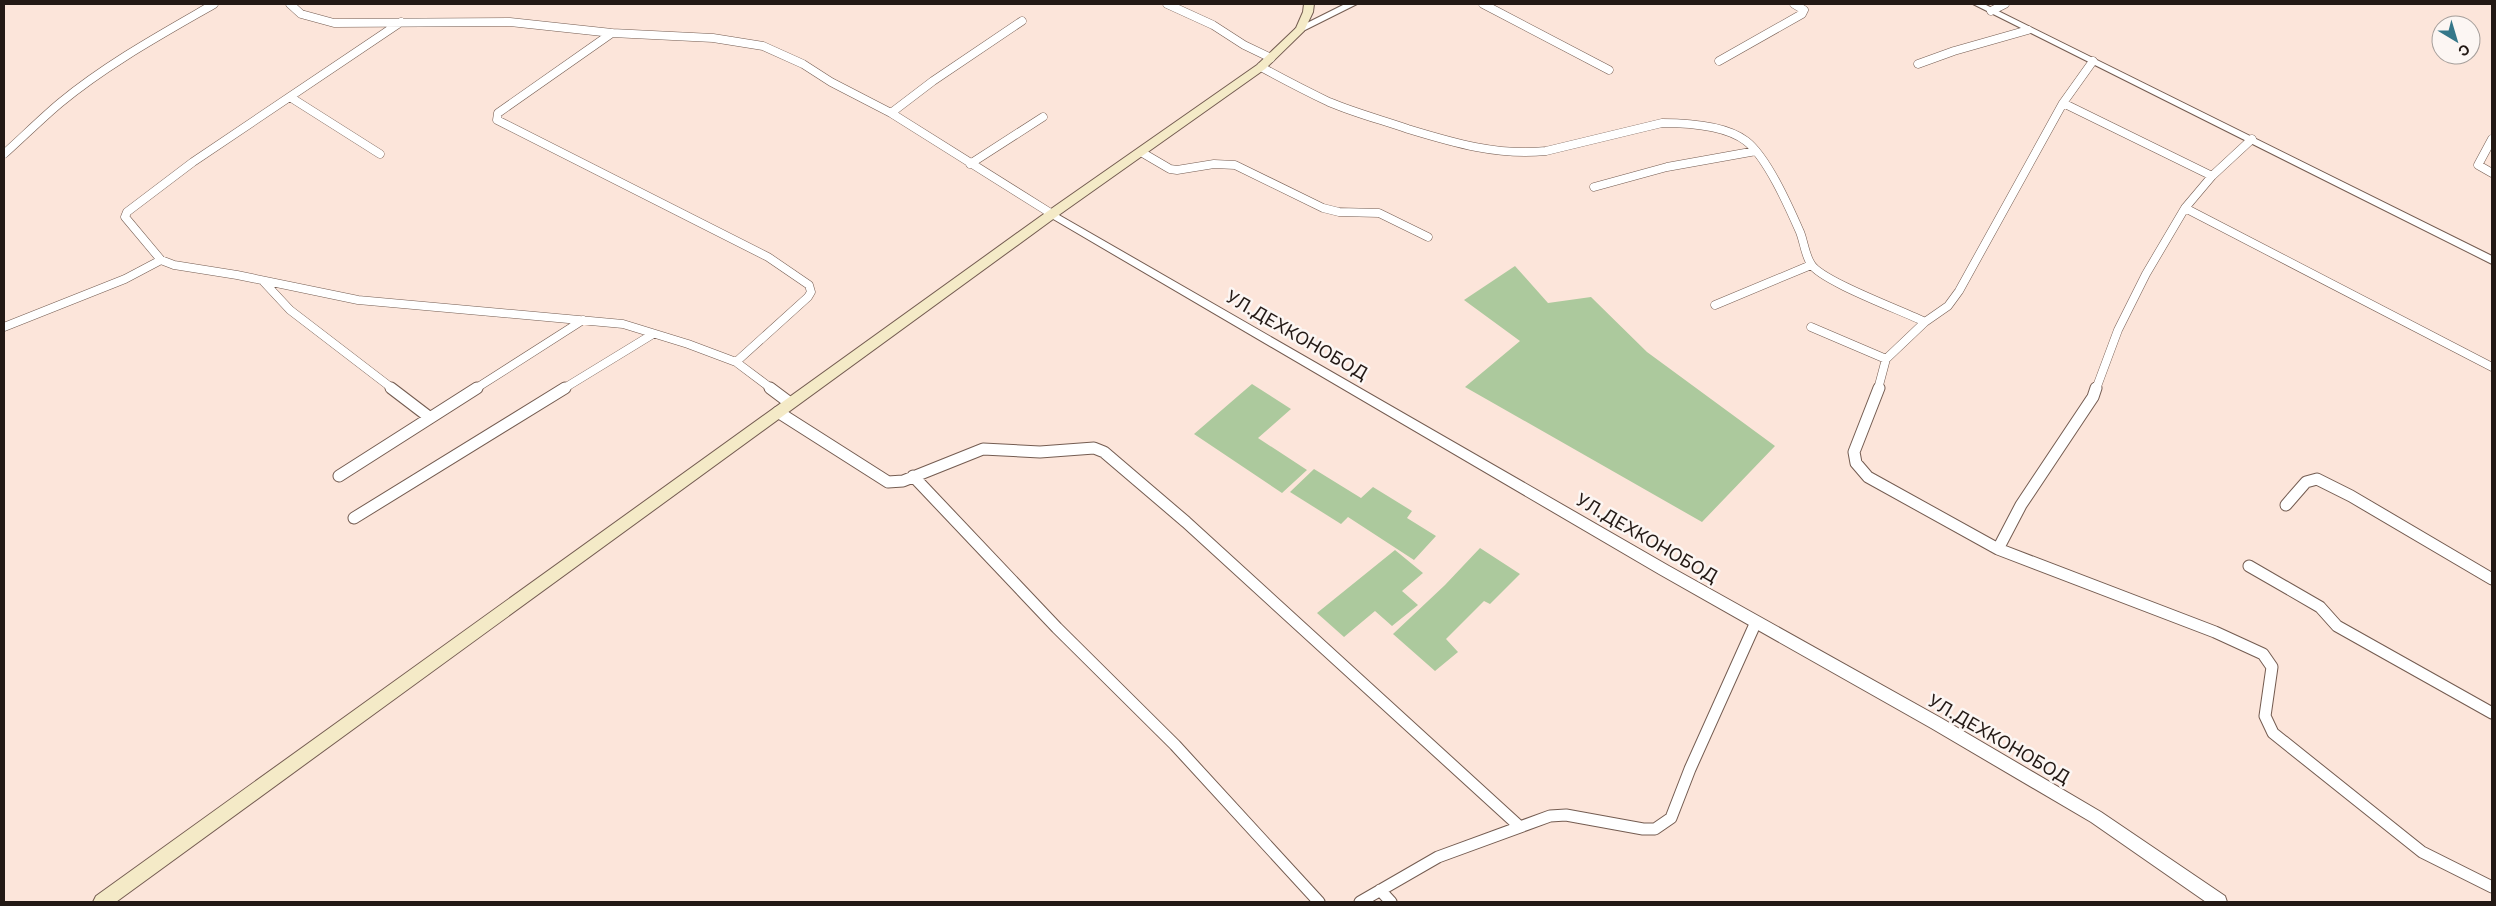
<svg xmlns="http://www.w3.org/2000/svg" width="2496" height="906" font-family="Inter,sans-serif">
	<rect width="100%" height="100%" fill="#fce5da"/>
	<path fill="#acc99d" d="M1515 266 1548 303 1591 297 1647 352 1775 446 1702 522 1465 387 1520 341 1464 300Z
		M1252 384 1291 409 1258 438 1307 470 1282 493 1194 434Z
		M1314 469 1361 498 1373 487 1412 511 1407 518 1436 536 1414 560 1348 517 1341 524 1290 492Z
		M1480 548 1520 574 1490 604 1484 601 1446 639 1458 652 1435 671 1393 634 1445 585Z
		M1395 550 1423 573 1402 591 1418 605 1392 626 1375 611 1344 637 1317 613Z"/>
	<g fill="none" stroke-linecap="round" stroke-linejoin="round">
		<g stroke="#745c51" stroke-width="9">
			<path id="minor-far1" d="M290 4 301 14 334 23 510 22 612 33 713 38 763 46 803 64 831 82 891 113 1052 214
				M1167 4 1213 25 1244 45 1271 58
				M1483 4 1609 70
				M1991 11 2005 4
				M612 33 498 113 497 120 768 257 809 285 811 292 808 297 736 362 772 389
				M1719 61 1802 14 1804 10 1794 4
				M1918 64 1954 51 2028 30
				M1261 67C1283 79 1306 91 1329 102 1355 113 1382 120 1408 129 1454 143 1498 156 1546 151L1662 123C1688 123 1725 125 1746 141 1767 157 1789 207 1800 232 1804 242 1805 255 1811 264 1821 281 1903 311 1925 322
				M290 97 380 154
				M2063 103 2212 176
				M891 113 933 81 1022 21
				M2492 139 2478 165 2492 173
				M1141 152 1170 169 1177 170 1214 164 1235 165 1323 208 1339 212 1379 213 1428 237
				M4 154C23 137 41 119 60 103 107 64 162 34 214 4
				M970 164 1043 117
				M1594 187 1667 167 1756 151
				M2185 208 2492 367
				M161 260 125 217 127 212 193 162 401 22
				M263 281 290 310 393 389
				M1715 305 1811 265
				M4 327 125 279 161 260 174 265 237 275 358 300 623 324 688 344 736 362
				M1811 327 1886 359
				M475 389 583 320
				M563 389 653 334
				M1878 389 1886 359 1925 322 1948 306 1959 291 2063 103 2093 61
				M2096 389 2118 330 2146 274 2185 208 2212 176 2252 139"/>
		</g>
		<g stroke="#745c51" stroke-width="13">
			<path id="minor" d="M391 388 429 417
				M770 388 790 403
				M1879 388 1854 452 1856 463 1868 477 1998 549 2215 632 2263 654 2272 667 2265 716 2273 733 2422 852 2492 887
				M778 412 888 482 903 481 983 449 1040 452 1094 448 1104 452 1186 522 1519 826
				M339 476 477 388
				M913 476 1057 628 1175 745 1319 902
				M2286 505 2306 482 2317 479 2351 496 2492 579
				M354 518 565 388
				M1998 549 2021 505 2093 397 2096 388
				M2249 566 2320 607 2337 626 2492 713
				M1380 890 1391 902
				M1360 902 1438 857 1550 816 1566 815 1643 829H1655L1671 818 1690 769 1756 622"/>
		</g>
		<g stroke="#745c51" stroke-width="2">
			<path id="tertiary" d="M1345 4H1357L1303 31 1300 32 1295 29Z
				M1973 4H1984L2492 256V264Z
				M1052 211 1669 566 1941 718 2101 812 2225 896 2227 902H2206L2091 822 1931 728 1659 574 1048 216V212Z"/>
		</g>
		<g stroke="#745c51" stroke-width="2">
			<path id="secondary" d="M1304 4H1314L1313 12 1304 31 1265 69 1056 217 116 902H93L96 896 1048 211 1257 65 1296 28 1303 12Z"/>
		</g>
		<use href="#minor-far1" stroke="#fff" stroke-width="8"/>
		<use href="#minor" stroke="#fff" stroke-width="11"/>
		<use href="#tertiary" fill="#fff" fill-rule="evenodd"/>
		<use href="#secondary" fill="#f4eac7" fill-rule="evenodd"/>
	</g>
	<g text-anchor="middle" dominant-baseline="central" stroke-width="5" stroke-linejoin="round" paint-order="stroke">
		<g font-size="18" fill="#231915" stroke="#fcf6f3">
			<text transform="translate(1297 335) rotate(30)">УЛ.ДЕХКОНОБОД</text>
			<text transform="translate(1647 538) rotate(30)">УЛ.ДЕХКОНОБОД</text>
			<text transform="translate(1999 739) rotate(30)">УЛ.ДЕХКОНОБОД</text>
		</g>
	</g>
	<rect width="2496" height="906" fill="none" stroke="#231915" stroke-width="10"/>
	<g transform="translate(2456 40) rotate(142)"><circle r="24" fill="#fcf6f3" stroke="#a59e9a"/>
	<path d="M0-4L9 19L0 12L-9 19Z" fill="#357789"/>
	<text y="-8" font-size="14" font-weight="bold" text-anchor="middle" fill="#231915">С</text>
	</g>
</svg>
